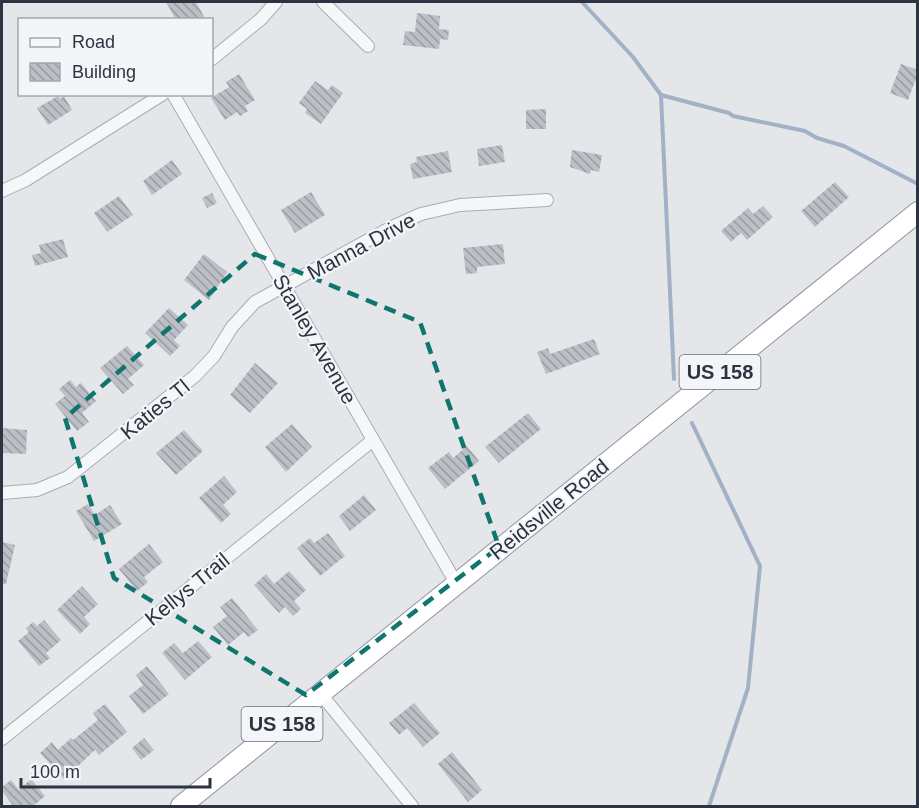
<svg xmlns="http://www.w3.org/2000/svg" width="919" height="808" font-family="Arial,sans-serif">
	<defs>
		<pattern id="building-back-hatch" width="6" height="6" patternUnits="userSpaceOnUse" patternTransform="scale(1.5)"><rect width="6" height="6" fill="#bcbfc6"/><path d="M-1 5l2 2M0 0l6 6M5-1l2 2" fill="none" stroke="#999ca2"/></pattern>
	</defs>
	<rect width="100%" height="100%" fill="#e4e6ea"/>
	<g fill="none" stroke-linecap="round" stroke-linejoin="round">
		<path stroke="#a3b1c6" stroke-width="4" d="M582 2 633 57 661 95 674 379
			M661 95 729 113 733 116 805 131 817 138 844 146 918 184
			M692 423 760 566 748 688 709 806"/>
	</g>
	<path fill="url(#building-back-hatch)" d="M166 2H196L206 20H176Z
		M417 13 440 16 439 29 449 30 448 40 440 39 439 49 403 45 405 31 415 32Z
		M901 64 918 70V82L915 81 908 100 890 93Z
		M239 74 255 100 245 106 248 111 240 116 237 112 225 120 211 98 229 87 226 82Z
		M315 81 328 90 332 85 343 93 321 124 305 113 307 109 299 103Z
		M58 96 60 99 64 96 72 110 48 125 37 108Z
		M546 109V129H526V110Z
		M502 145 505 162 479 166 477 149Z
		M572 150 602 155 599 172 591 170 590 174 570 167Z
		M448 151 452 172 413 179 410 164 417 162 416 157Z
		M172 160 182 174 152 195 143 181Z
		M835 182 849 197 815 227 801 211Z
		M311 192 325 215 295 233 281 210Z
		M212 193 217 203 207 208 202 198Z
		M119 196 133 215 107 232 94 213Z
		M763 206 773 217 747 240 741 233 731 242 721 231 748 208 753 214Z
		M63 239 68 257 35 266 32 255 41 253 39 245Z
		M503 244 505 264 477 267V273L466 274 463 248Z
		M204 254 227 272 209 300 184 280Z
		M169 308 188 325 174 340 180 346 170 356 145 333Z
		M594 339 600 354 546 374 537 352 548 348 550 354Z
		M127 346 144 365 128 379 134 385 123 394 100 368Z
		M255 363 278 383 250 413 230 395Z
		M70 380 76 387 81 383 96 401 82 413 89 422 77 431 55 404 65 396 59 389Z
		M528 413 541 429 499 463 485 447Z
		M292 424 312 447 286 472 265 447Z
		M2 428 27 430 26 454 2 453Z
		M184 430 203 451 176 475 156 453Z
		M467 446 479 461 445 489 428 468 449 452 453 458Z
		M224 476 237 492 223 505 231 514 221 523 199 498Z
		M364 495 376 510 350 531 339 516Z
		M88 504 95 515 110 505 122 524 94 541 76 511Z
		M328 533 345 556 320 576 297 548 310 538 314 543Z
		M2 542 15 545 6 584H2Z
		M149 544 163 562 144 577 148 582 137 591 119 569Z
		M289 571 306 590 294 601 301 609 293 616 285 607 279 613 254 585 266 574 274 584Z
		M82 586 98 604 84 617 90 624 80 634 57 610Z
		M232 598 258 630 248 637 244 632 228 645 213 627 227 616 220 607Z
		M44 620 61 640 46 653 50 658 39 666 18 641 29 632 26 628 33 622 37 626Z
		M198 641 212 657 185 680 162 653 174 643 183 653Z
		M147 666 169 694 143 714 129 696 143 685 136 675Z
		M414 703 440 733 423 747 407 728 399 735 389 723Z
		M105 704 127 732 99 755 95 750 64 779 40 753 52 742 58 750 71 738 73 740 98 720 93 713Z
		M144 738 154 750 141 760 132 748Z
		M452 752 482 790 468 802 438 764Z
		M31 779 45 796 32 807H14L2 791V787L11 780 19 790Z"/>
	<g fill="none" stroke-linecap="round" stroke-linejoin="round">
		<g stroke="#a9adb4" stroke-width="14">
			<path id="minor" d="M323 2 368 46
				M212 59 261 19 276 2
				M173 94 456 583
				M2 191 26 180 163 94
				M2 493 37 490 68 477 195 376 214 356 232 327 255 302 392 227 421 214 460 205 547 200
				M320 693 412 806
				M2 739 373 440"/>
		</g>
		<g stroke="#8d939f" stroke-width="22">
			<path id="trunk" d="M181 806 918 212"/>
		</g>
		<use href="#minor" stroke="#f6f7f9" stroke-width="12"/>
		<use href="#trunk" stroke="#fff" stroke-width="20"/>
	</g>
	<path fill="none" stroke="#0f766e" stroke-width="4.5" stroke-dasharray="12 8" stroke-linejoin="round" d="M255 254 420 322 499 547 306 695 114 578 65 418Z"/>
	<g text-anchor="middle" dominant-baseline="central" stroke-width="4.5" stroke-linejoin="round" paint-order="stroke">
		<g fill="#f3f5f8" stroke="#686d78" stroke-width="1.5">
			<rect x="679.5" y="355" width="81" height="34" rx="4.5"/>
			<rect x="241.5" y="707" width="81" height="34" rx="4.5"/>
		</g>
		<g font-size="20" font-weight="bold" fill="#2d3341">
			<text x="720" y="372">US 158</text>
			<text x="282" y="724">US 158</text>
		</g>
		<g font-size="21" fill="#2d3341" stroke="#f3f5f8">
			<text transform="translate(361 246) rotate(-28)">Manna Drive</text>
			<text transform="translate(315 339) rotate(60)">Stanley Avenue</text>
			<text transform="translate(155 409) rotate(-39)">Katies Tl</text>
			<text transform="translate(549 509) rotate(-39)">Reidsville Road</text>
			<text transform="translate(187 589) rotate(-39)">Kellys Trail</text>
		</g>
	</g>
	<rect width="919" height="808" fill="none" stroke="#2d3341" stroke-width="6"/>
	<rect x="18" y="18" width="195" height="78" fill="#f3f5f8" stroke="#a4a7af" stroke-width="1.5"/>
	<rect x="30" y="38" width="30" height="9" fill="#f6f7f9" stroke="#a4a7af" stroke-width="1.5"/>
	<text x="72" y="48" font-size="18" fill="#2d3341">Road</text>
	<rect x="30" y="63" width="30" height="18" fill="url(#building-back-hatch)" stroke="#a4a7af" stroke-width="1.5"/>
	<text x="72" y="78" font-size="18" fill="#2d3341">Building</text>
	<path d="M21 778v9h189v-9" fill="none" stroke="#2d3341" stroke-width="3"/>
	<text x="30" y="778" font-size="18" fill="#2d3341" stroke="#f3f5f8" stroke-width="4.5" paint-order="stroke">100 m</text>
</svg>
